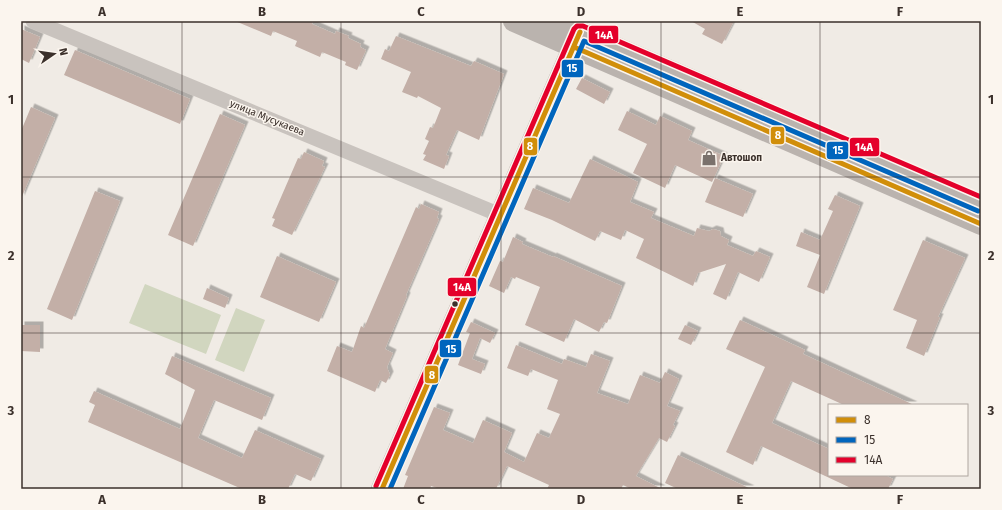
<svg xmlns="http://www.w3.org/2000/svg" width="1002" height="510" font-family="'Fira Sans',sans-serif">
	<defs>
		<filter id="shadow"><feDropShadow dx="3.5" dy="-3.5" stdDeviation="0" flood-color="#0004"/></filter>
	</defs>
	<rect width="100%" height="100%" fill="#f0ebe5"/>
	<path fill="#d1d6bf" d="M145 284 221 315 206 354 129 323Z
		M236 308 265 320 244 372 215 360Z"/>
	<path fill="#c3afa7" filter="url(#shadow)" d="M235 21H313L312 24 335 34 336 31 349 36 348 38 361 44 360 47 366 50 357 70 345 65 346 62 322 52 320 57 295 46 297 41 273 31 271 36Z
		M691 21H734L722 44 702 34 705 29Z
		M21 29 40 37 29 63 21 59Z
		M396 36 471 66 474 61 504 74 479 140 457 130 446 155 449 156 444 169 423 160 426 155 423 154 429 141 425 139 430 127 433 128 441 108 418 96 417 98 402 92 411 72 381 59 385 49 389 51Z
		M75 50 190 99 180 124 64 75Z
		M582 78 610 92 604 104 576 89Z
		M31 107 55 118 21 199V131Z
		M627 111 656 125 660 116 692 131 688 140 724 156 712 182 675 165 665 188 633 173 647 144 618 130Z
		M220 114 245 125 193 246 168 235Z
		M304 152 324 161 322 166 325 167 292 235 272 226 275 219 272 218 298 158 301 159Z
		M590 159 638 182 630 202 654 212 651 218 694 236 697 228 709 231 713 229 720 231 721 236 729 240 727 245 753 256 756 251 770 257 759 282 738 272 726 300 713 294 726 264 698 273 693 286 636 258 644 239 625 230 621 240 600 231 595 241 552 220 524 209 533 188 569 203Z
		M715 178 753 194 743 217 705 202Z
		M95 191 120 201 72 320 47 309Z
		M835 195 860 206 824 294 807 287 820 255 796 246 801 232 820 240 833 211 828 209Z
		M421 204 439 212 437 218 439 219 406 295 407 296 385 349 393 353 387 367 390 375 386 383 380 380 375 392 327 371 337 346 352 352 361 326 364 328 416 207 419 209Z
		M513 237 523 242 522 244 553 257V256L622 286 607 323 604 322 599 332 574 319 564 342 525 325 540 287 516 277 515 279 511 277 504 293 489 286 500 261 503 262Z
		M923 240 965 258 938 317H940L924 356 906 348 917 320 893 310Z
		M277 256 336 282 319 322 260 297Z
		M207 288 229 298 225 308 203 299Z
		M740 320 805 350 803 354 914 405H844L791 381 772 423 829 449V475H885L893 479 888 489H853L761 446 753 465 726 452 765 367 726 349Z
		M471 322 495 333 490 343 480 338 472 359 485 364 481 374 458 365 470 333 466 332Z
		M21 325H40V352L21 351Z
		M685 325 698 331 691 345 678 339Z
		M516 345 562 364 564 359 586 367 591 354 610 361 597 393 628 404 640 375 660 383 665 372 679 379 667 406 680 411 673 425 675 426 667 442 659 438 636 476 662 489H631L623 485 621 489H547L549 485 507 466 496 489H440L431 486 430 489H403L408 476 405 475 434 407 450 413 443 430 473 443 483 420 512 433 504 452 524 462 537 433 549 438 560 414 547 409 558 380 531 369 528 376 507 368Z
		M172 356 271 398 262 420 214 400 198 438 242 458 255 430 321 459 311 481 295 474 288 489H242L88 422 95 405 89 402 94 391 180 429 195 390 165 374Z
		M678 455 723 476 751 489H678L665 483Z"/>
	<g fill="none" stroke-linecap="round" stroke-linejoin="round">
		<path stroke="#c9c3be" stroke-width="15" d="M33 21 500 215"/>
		<path stroke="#bab3ae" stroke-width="22" d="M514 21 981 224
			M554 21 981 205
			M382 489 580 32"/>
		<g stroke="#fbf5ee" stroke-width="8">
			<path id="bus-1" d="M574 47 981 224
				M382 489 580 32"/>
		</g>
		<g stroke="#fbf5ee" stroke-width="8">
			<path id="bus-2" d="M390 489 584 41 978 211"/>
		</g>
		<g stroke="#fbf5ee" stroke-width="8">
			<path id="bus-3" d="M376 486 574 29 577 26H583L981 197"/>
		</g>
		<use href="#bus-1" stroke="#d18e09" stroke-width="5"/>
		<use href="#bus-2" stroke="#0065bd" stroke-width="5"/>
		<use href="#bus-3" stroke="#e4002b" stroke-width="5"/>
	</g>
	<path fill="none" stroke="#3b302b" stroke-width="1" stroke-opacity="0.55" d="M182 21V489M341 21V489M501 21V489M661 21V489M820 21V489M21 177H981M21 333H981"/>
	<defs>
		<g id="shop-bare" transform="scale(1.2)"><path d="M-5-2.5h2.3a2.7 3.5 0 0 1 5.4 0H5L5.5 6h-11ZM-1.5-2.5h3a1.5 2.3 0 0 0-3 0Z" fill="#7a716c" stroke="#fbf5ee" stroke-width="2.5" paint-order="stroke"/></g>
	</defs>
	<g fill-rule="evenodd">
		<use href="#shop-bare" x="709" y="158"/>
	</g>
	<circle fill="#3b302b" stroke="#fbf5ee" stroke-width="1.5" cx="455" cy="304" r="3.5"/>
	<g text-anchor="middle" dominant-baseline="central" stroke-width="3" stroke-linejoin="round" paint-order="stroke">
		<g font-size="10" fill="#3b302b" stroke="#fbf5ee">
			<text transform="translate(267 118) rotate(22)">улица Мусукаева</text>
		</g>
		<g font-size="10" font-weight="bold" fill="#3b302b" stroke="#fbf5ee" text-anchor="start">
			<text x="721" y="158">Автошоп</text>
		</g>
	</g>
	<g stroke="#fbf5ee" stroke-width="1.5">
		<rect x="588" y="25" width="31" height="19" rx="4" fill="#e4002b"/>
		<rect x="561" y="59" width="23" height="19" rx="4" fill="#0065bd"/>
		<rect x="770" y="126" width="15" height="19" rx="4" fill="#d18e09"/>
		<rect x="523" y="137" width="15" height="19" rx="4" fill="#d18e09"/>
		<rect x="849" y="137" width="31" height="20" rx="4" fill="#e4002b"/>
		<rect x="826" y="141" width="23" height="19" rx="4" fill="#0065bd"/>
		<rect x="447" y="277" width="30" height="20" rx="4" fill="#e4002b"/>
		<rect x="439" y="339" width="23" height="19" rx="4" fill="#0065bd"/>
		<rect x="424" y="365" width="15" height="19" rx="4" fill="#d18e09"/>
	</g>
	<g font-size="11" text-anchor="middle" font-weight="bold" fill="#fff">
		<text x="604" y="39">14А</text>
		<text x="572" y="72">15</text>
		<text x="778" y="139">8</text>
		<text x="530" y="150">8</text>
		<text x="864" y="151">14А</text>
		<text x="838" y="154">15</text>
		<text x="462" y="291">14А</text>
		<text x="451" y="353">15</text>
		<text x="432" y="379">8</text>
	</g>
	<rect width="1002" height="510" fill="none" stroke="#fbf5ee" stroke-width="44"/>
	<rect x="828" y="404" width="140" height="72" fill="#fbf5ee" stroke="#aea6a0"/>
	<rect x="836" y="417" width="20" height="6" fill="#d18e09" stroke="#aea6a0"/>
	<text x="864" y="424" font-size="12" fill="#3b302b">8</text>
	<rect x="836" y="437" width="20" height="6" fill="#0065bd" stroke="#aea6a0"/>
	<text x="864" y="444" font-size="12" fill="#3b302b">15</text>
	<rect x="836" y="457" width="20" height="6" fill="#e4002b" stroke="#aea6a0"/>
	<text x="864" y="464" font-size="12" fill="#3b302b">14А</text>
	<g transform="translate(54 54) rotate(77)" stroke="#fbf5ee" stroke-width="3" paint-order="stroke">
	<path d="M0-3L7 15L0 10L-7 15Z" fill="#3b302b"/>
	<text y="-6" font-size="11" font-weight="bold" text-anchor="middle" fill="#3b302b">N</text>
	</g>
	<rect x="22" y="22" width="958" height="466" fill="none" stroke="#3b302b" stroke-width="1.5"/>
	<g font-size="13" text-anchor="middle" font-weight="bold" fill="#3b302b">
		<text x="102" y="16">A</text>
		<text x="262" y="16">B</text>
		<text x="421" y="16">C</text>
		<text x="581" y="16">D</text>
		<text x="740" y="16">E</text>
		<text x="900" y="16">F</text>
		<text x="11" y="104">1</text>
		<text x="991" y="104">1</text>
		<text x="11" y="260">2</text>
		<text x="991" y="260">2</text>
		<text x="11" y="415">3</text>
		<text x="991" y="415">3</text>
		<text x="102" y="504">A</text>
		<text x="262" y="504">B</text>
		<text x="421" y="504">C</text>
		<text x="581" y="504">D</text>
		<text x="740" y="504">E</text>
		<text x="900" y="504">F</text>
	</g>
</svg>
